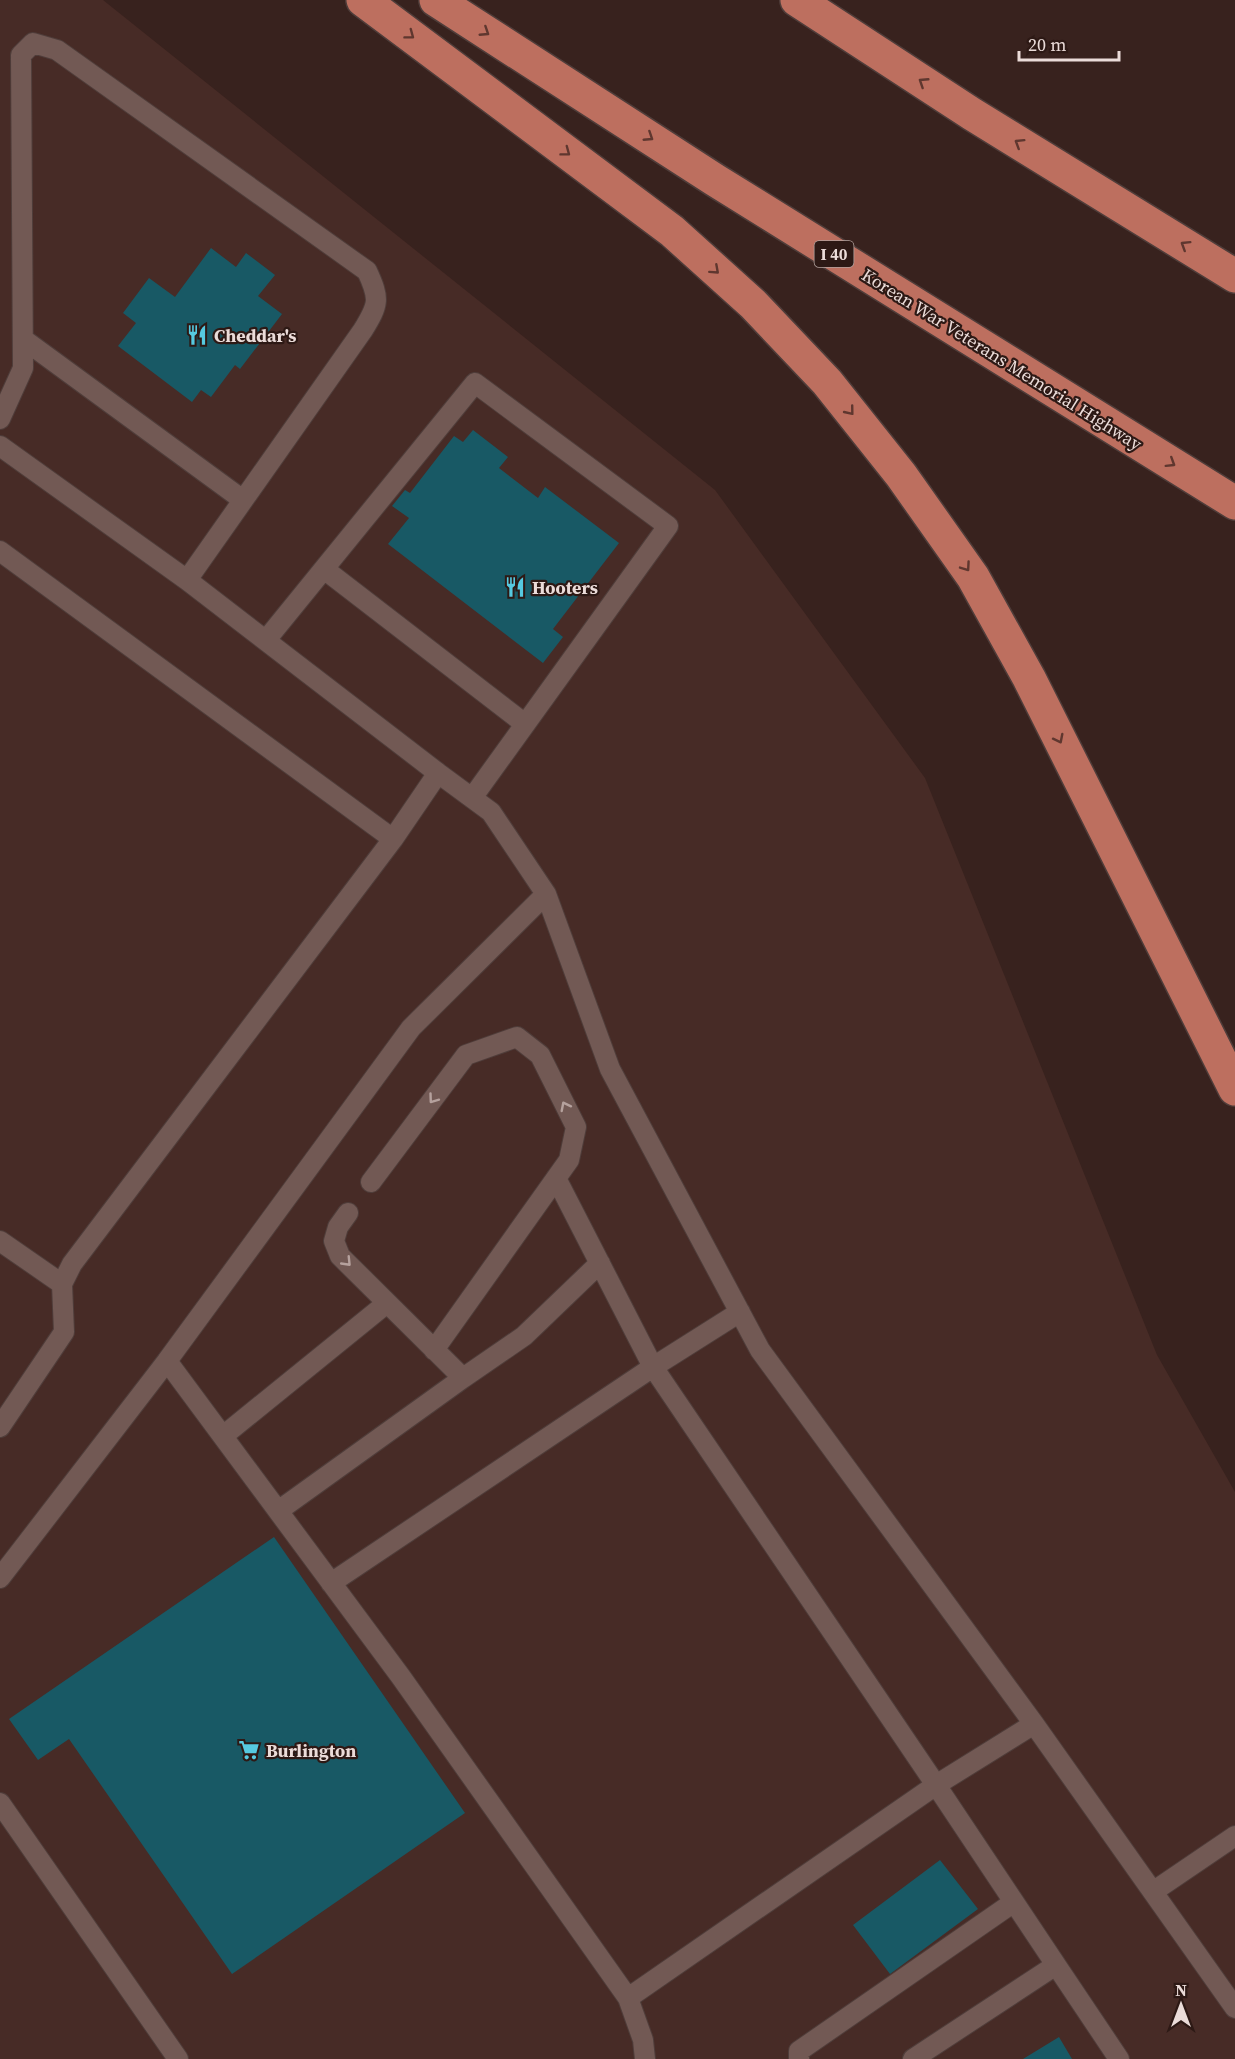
<svg xmlns="http://www.w3.org/2000/svg" width="1235" height="2059" font-family="'Source Serif 4',serif">
	<rect width="100%" height="100%" fill="#38221e"/>
	<path fill="#472b26" d="M0 0H103L715 490 925 778 1157 1355 1235 1492V2059H0Z"/>
	<path fill="#185965" d="M211 248 236 267 246 253 275 275 258 296 282 314 240 369 235 365 211 397 201 390 192 402 118 346 136 323 123 313 149 278 175 297Z
		M473 430 508 457 499 468 538 498 545 487 619 543 553 629 563 637 543 663 388 544 409 518 392 506 405 490 410 493 454 436 463 442Z
		M274 1537 465 1813 232 1974 69 1739 38 1760 9 1719Z
		M940 1860 978 1909 890 1974 853 1925Z
		M1059 2037 1072 2059H1023Z"/>
	<g fill="none" stroke-linecap="round" stroke-linejoin="round">
		<g stroke="#4f3d3a" stroke-width="22">
			<path id="lane" d="M23 339 243 500
				M0 419 23 368 21 55 33 43 57 50 367 271C380 299 379 304 363 330L187 580
				M0 446 187 580 438 773 393 839 72 1264 62 1284 64 1332 0 1427
				M0 551 393 839
				M324 569 525 724
				M266 640 475 383 668 526 472 798
				M438 773 491 812 546 894 610 1069 760 1350 1034 1724 1235 2008
				M371 1182 466 1055 517 1037 540 1055 576 1127 569 1160 434 1350
				M0 1241 62 1284
				M740 1312 653 1367 936 1785 1034 1724
				M167 1361 401 1677 628 1998 643 2040 645 2059
				M463 1378 524 1336 600 1263
				M223 1436 387 1303
				M278 1511 463 1378 340 1256 334 1241 338 1227 348 1213
				M0 1578 167 1361 411 1028 546 894
				M331 1583 653 1367 556 1178
				M0 1803 178 2059
				M1154 1891 1235 1836
				M628 1998 936 1785 1056 1965
				M799 2059V2051L1014 1902
				M913 2059 1056 1965 1119 2059"/>
		</g>
		<g stroke="#4f3d3a" stroke-width="36">
			<path id="highway" d="M363 0 672 231 753 304 827 382 901 475 973 577 1029 678 1235 1089
				M436 0 715 180 1235 503
				M797 0 972 114 1235 276"/>
		</g>
		<use href="#lane" stroke="#725954" stroke-width="20"/>
		<use href="#highway" stroke="#bd6f5f" stroke-width="33"/>
	</g>
	<defs><path id="oneway-chevron" d="M-2-3.5L2.5 0L-2 3.5" fill="none" stroke-width="1.6" stroke-linecap="round" stroke-linejoin="round" transform="scale(1.5)"/></defs>
	<g stroke="#5f372f">
		<use href="#oneway-chevron" transform="translate(485 32) rotate(33)"/>
		<use href="#oneway-chevron" transform="translate(410 35) rotate(37)"/>
		<use href="#oneway-chevron" transform="translate(923 82) rotate(-147)"/>
		<use href="#oneway-chevron" transform="translate(649 137) rotate(33)"/>
		<use href="#oneway-chevron" transform="translate(1019 143) rotate(-148)"/>
		<use href="#oneway-chevron" transform="translate(566 152) rotate(37)"/>
		<use href="#oneway-chevron" transform="translate(1185 245) rotate(-148)"/>
		<use href="#oneway-chevron" transform="translate(715 270) rotate(42)"/>
		<use href="#oneway-chevron" transform="translate(850 411) rotate(51)"/>
		<use href="#oneway-chevron" transform="translate(1171 463) rotate(32)"/>
		<use href="#oneway-chevron" transform="translate(966 567) rotate(55)"/>
		<use href="#oneway-chevron" transform="translate(1059 739) rotate(63)"/>
	</g>
	<g stroke="#b5a19d">
		<use href="#oneway-chevron" transform="translate(433 1099) rotate(126)"/>
		<use href="#oneway-chevron" transform="translate(565 1106) rotate(-117)"/>
		<use href="#oneway-chevron" transform="translate(347 1262) rotate(46)"/>
	</g>
	<defs>
		<g id="restaurant-bare" transform="scale(1.62)"><path d="M-5-6h1v4h1v-4h1v4h1v-4h1v5L-1.5 .5V6h-2V.5L-5-1ZM5-6V6H3V1.5H1.5Q1.5-4 5-6Z" fill="#56c9e0" stroke="#2d1915" stroke-width="2.5" paint-order="stroke"/></g>
		<g id="supermarket-bare" transform="scale(1.62)"><path d="M-6-5.5h2.5l.6 2H6L4.5 2H-2.5L-4.4-4H-6ZM-1.5 3.2a1.3 1.3 0 1 0 .1 0ZM3 3.2a1.3 1.3 0 1 0 .1 0Z" fill="#56c9e0" stroke="#2d1915" stroke-width="2.5" paint-order="stroke"/></g>
	</defs>
	<g fill-rule="evenodd">
		<use href="#restaurant-bare" x="197" y="335"/>
		<use href="#restaurant-bare" x="515" y="587"/>
		<use href="#supermarket-bare" x="249" y="1750"/>
	</g>
	<g text-anchor="middle" dominant-baseline="central" stroke-width="4.5" stroke-linejoin="round" paint-order="stroke">
		<rect fill="#2d1915" stroke="#b2a29e" stroke-width="1.5" x="814.5" y="241" width="39" height="26" rx="4.5"/>
		<g font-size="16" font-weight="bold" fill="#ebdcd9">
			<text x="834" y="254">I 40</text>
		</g>
		<g font-size="18" font-weight="bold" fill="#ebdcd9" stroke="#2d1915" text-anchor="start">
			<text x="214" y="335">Cheddar's</text>
			<text x="532" y="587">Hooters</text>
			<text x="266" y="1750">Burlington</text>
		</g>
		<g font-size="18" fill="#ebdcd9" stroke="#2d1915">
			<text transform="translate(1002 359) rotate(32)">Korean War Veterans Memorial Highway</text>
		</g>
	</g>
	<g transform="translate(1181 2005)" stroke="#2d1915" stroke-width="4.5" paint-order="stroke">
	<path d="M0-4.5L10 22L0 15L-10 22Z" fill="#ebdcd9"/>
	<text y="-9" font-size="16" font-weight="bold" text-anchor="middle" fill="#ebdcd9">N</text>
	</g>
	<path d="M1019 51v9h100v-9" fill="none" stroke="#ebdcd9" stroke-width="3"/>
	<text x="1028" y="51" font-size="18" fill="#ebdcd9" stroke="#2d1915" stroke-width="4.5" paint-order="stroke">20 m</text>
</svg>
